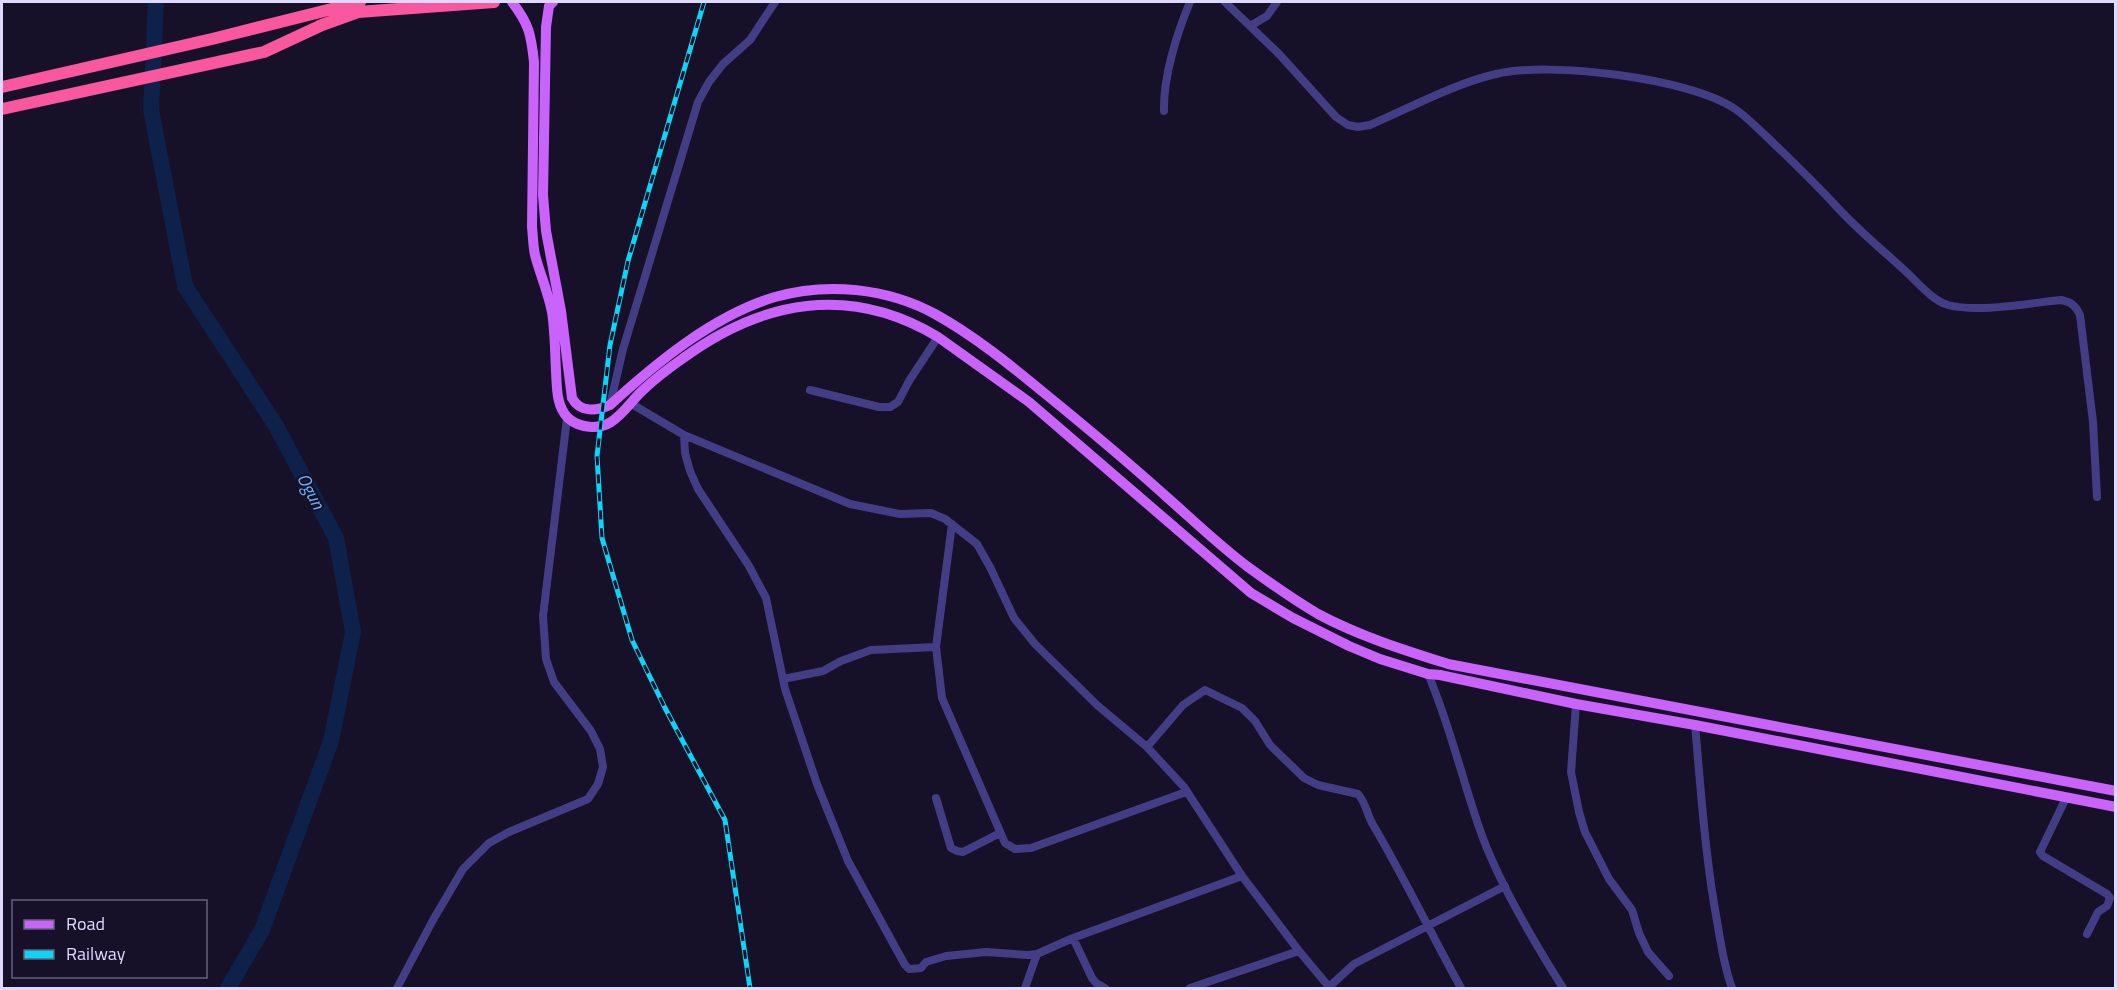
<svg xmlns="http://www.w3.org/2000/svg" width="2117" height="990" font-family="'Titillium Web',sans-serif">
	<rect width="100%" height="100%" fill="#161128"/>
	<g fill="none" stroke-linecap="round" stroke-linejoin="round">
		<path stroke="#0e214a" stroke-width="16" d="M156 2 151 110 185 286 276 426 336 538 353 632 331 741 262 930 228 988"/>
		<path stroke="#433d86" stroke-width="8" d="M1225 2 1279 54 1336 117 1348 125 1358 127 1370 125C1412 107 1453 84 1496 74 1549 61 1690 78 1735 109 1746 116 1756 127 1766 136 1790 159 1814 182 1836 206 1857 229 1880 248 1902 268 1916 280 1931 300 1948 305 1978 313 2029 303 2061 300 2071 302 2075 305 2080 315L2093 422 2097 497
			M1250 26 1267 16 1277 2
			M1164 111C1163 77 1177 33 1190 2
			M810 390 879 407H890L898 402 909 381 938 337
			M630 403 684 435 850 504 900 514 931 513 945 519 977 544 990 567 1014 618 1035 644 1097 705 1147 747 1184 787 1242 876 1299 951 1330 988
			M610 405 623 349 698 102 709 82 723 64 750 40 775 2
			M684 435 685 453 690 471 698 489 749 566 766 598 785 689 817 784 848 861 905 965 909 969 921 968 926 962 946 956 986 952 1028 955 1037 954 1073 938 1242 876
			M952 524 936 647 942 698 1005 843 1015 849 1031 848 1186 792
			M1428 674C1450 725 1462 779 1480 830 1498 882 1534 942 1563 988
			M783 679 823 671 841 661 871 650 936 647
			M1576 704 1571 772 1579 812 1585 832 1609 879 1632 910 1639 933 1648 952 1669 976
			M1695 725C1701 791 1705 856 1717 921 1721 944 1724 967 1732 988
			M1147 747 1183 705 1205 690 1242 708 1255 721 1270 745 1304 778 1318 785 1358 794C1365 801 1367 814 1372 823 1404 877 1431 934 1461 988
			M936 798 951 848 957 851 963 852 1000 833
			M2066 798 2040 852 2043 856 2107 894 2110 898 2107 906 2098 912 2087 934
			M1073 938 1092 978 1096 983 1105 988
			M1329 987 1354 964 1505 886
			M397 988 433 920 463 869 489 843 509 832 588 799 598 784 603 767 600 749 591 731 554 682 546 659 543 616 567 418
			M1025 988 1037 954
			M1190 988 1299 951"/>
		<path stroke="#ca63fb" stroke-width="10" d="M512 2C529 24 531 34 534 62L532 227C533 236 533 246 535 255 540 274 548 292 552 312 555 331 555 352 556 371 557 387 556 406 568 418 579 428 599 430 611 422 624 414 632 400 643 390 655 379 669 368 682 359 762 300 850 284 938 337L1029 402 1251 593 1293 618 1349 646 1380 659 1428 674 1440 675 1576 704 1695 725 2116 807
			M553 2 549 6 546 27 543 195 546 231 561 311 572 398C580 413 597 411 610 405 656 363 714 315 775 297 827 282 887 288 935 314 973 335 1009 364 1043 392 1086 427 1128 462 1169 499 1195 522 1220 546 1248 567 1270 583 1294 600 1318 614 1359 636 1404 650 1448 664L2116 791"/>
		<path stroke="#fb579e" stroke-width="12" d="M2 87 212 39 360 2
			M2 109 264 52 322 25 358 12 494 2"/>
		<g stroke="#0ad6f9" stroke-width="5">
			<path id="rail" d="M704 2 628 261 610 345 597 456 602 538 632 640 665 708 725 820 750 988"/>
		</g>
		<use href="#rail" stroke="#161128" stroke-width="3" stroke-dasharray="9" stroke-linecap="butt"/>
	</g>
	<g text-anchor="middle" dominant-baseline="central" stroke-width="4.5" stroke-linejoin="round" paint-order="stroke">
		<g font-size="18" font-style="italic" fill="#6ab1fc" stroke="#161128">
			<text transform="translate(311 491) rotate(62)">Ogun</text>
		</g>
	</g>
	<rect width="2117" height="990" fill="none" stroke="#dfd9fe" stroke-width="6"/>
	<rect x="12" y="900" width="195" height="78" fill="#161128" stroke="#66617e" stroke-width="1.5"/>
	<rect x="24" y="920" width="30" height="9" fill="#ca63fb" stroke="#66617e" stroke-width="1.5"/>
	<text x="66" y="930" font-size="18" fill="#dfd9fe">Road</text>
	<rect x="24" y="950" width="30" height="9" fill="#0ad6f9" stroke="#66617e" stroke-width="1.5"/>
	<text x="66" y="960" font-size="18" fill="#dfd9fe">Railway</text>
</svg>
